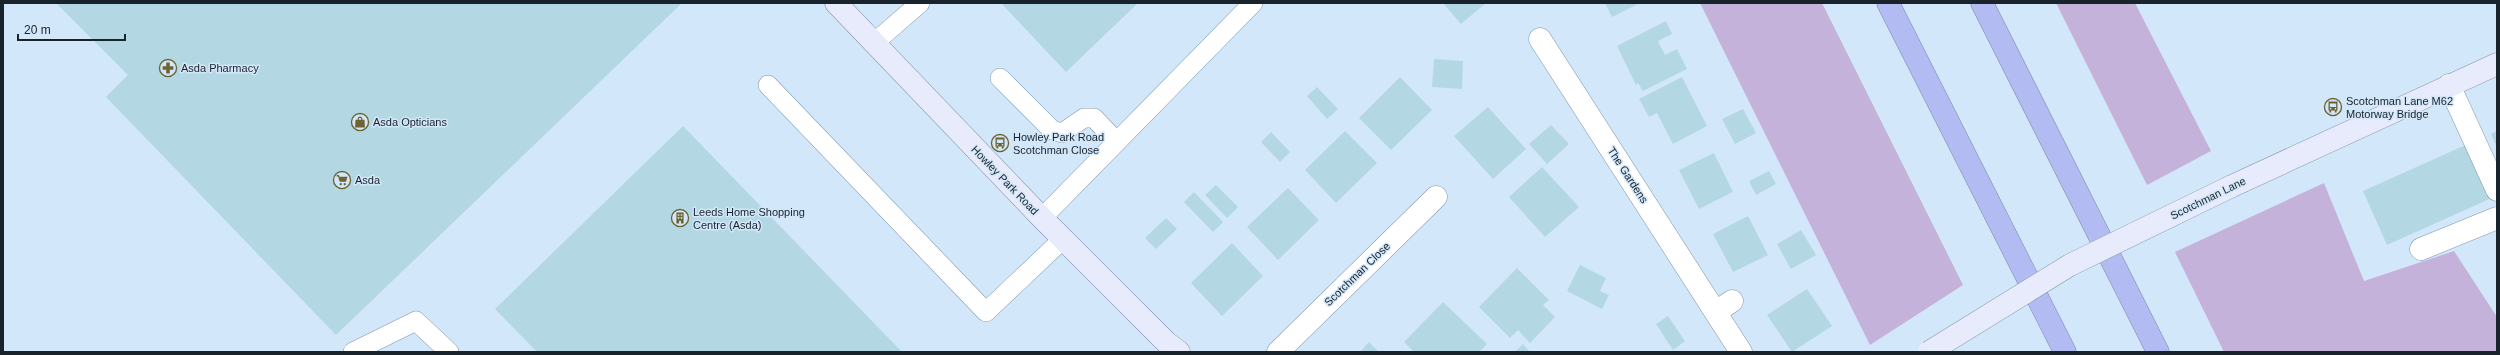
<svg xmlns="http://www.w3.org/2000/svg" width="2500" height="355" font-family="Helvetica,sans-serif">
	<rect width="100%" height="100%" fill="#d3e7fa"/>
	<path fill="#c5b2db" d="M1700 3H1822L1963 285 1870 345Z
		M2056 3H2135L2211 151 2147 185Z
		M2324 183 2364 281 2454 251 2497 317V352H2224L2175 252Z"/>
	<path fill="#b3d8e3" d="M56 3H682L336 335 106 97 128 75Z
		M1001 3H1138L1066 72Z
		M1443 3H1486L1461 24Z
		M1605 3H1640L1612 17Z
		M1666 21 1672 34 1658 41 1665 55 1677 49 1687 69 1643 91 1638 83 1636 85 1617 46Z
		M1434 59 1463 61 1462 89 1432 87Z
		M1400 77 1432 110 1391 150 1359 118Z
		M1682 77 1707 126 1673 144 1657 113 1649 117 1639 99Z
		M1317 87 1338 109 1327 119 1307 96Z
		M1488 107 1526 149 1493 179 1454 136Z
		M1743 109 1756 133 1735 144 1722 119Z
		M1551 125 1569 144 1547 164 1529 144Z
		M683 126 902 352H537L495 309Z
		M1345 131 1377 163 1336 203 1305 170Z
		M2497 131V148L2491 134Z
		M1271 132 1290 152 1280 162 1261 142Z
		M2470 143 2494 197 2387 245 2363 191Z
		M1714 153 1733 192 1699 209 1679 170Z
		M1542 167 1579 207 1545 237 1509 197Z
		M1769 171 1776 184 1756 195 1749 181Z
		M1216 185 1238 207 1227 218 1205 195Z
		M1288 188 1319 220 1278 260 1247 227Z
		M1194 192 1223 222 1213 232 1184 202Z
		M1748 216 1768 255 1733 272 1713 234Z
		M1166 218 1177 229 1156 249 1145 238Z
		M1801 230 1816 255 1791 269 1777 244Z
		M1232 243 1263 276 1222 316 1191 283Z
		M1580 265 1606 278 1600 291 1609 295 1602 309 1567 291Z
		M1517 268 1549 300 1543 305 1555 317 1530 343 1518 330 1510 338 1479 307Z
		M1807 289 1832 326 1792 352 1767 315Z
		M1443 302 1487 344 1479 352H1414L1404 342Z
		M1668 316 1685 341 1673 350 1656 324Z
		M1369 342 1379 352H1360Z
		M1523 344 1530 352H1515Z"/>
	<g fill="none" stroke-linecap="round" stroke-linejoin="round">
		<g stroke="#7f96ac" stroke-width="20">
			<path id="lane" d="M874 43 920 3
				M1000 78 1052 130 1062 133 1084 118H1094L1117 142
				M768 85 986 312 1063 239
				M1042 218 1253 3
				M353 352 416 321 449 352"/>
		</g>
		<g stroke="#7f96ac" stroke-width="23">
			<path id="street" d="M1540 39 1741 352
				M2449 85 2497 190
				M2421 249 2497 218
				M1716 312 1732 301
				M1278 352 1436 197"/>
		</g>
		<g stroke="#7f96ac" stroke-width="23">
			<path id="secondary" d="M836 3 1042 218 1166 342 1179 352
				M2230 187 2497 64"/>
		</g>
		<g stroke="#7c86ac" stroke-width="23">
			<path id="highway" d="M1888 3 2065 352
				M1982 3 2158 352"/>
		</g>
		<use href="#lane" stroke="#fff" stroke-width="19"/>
		<use href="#street" stroke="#fff" stroke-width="22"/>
		<use href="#secondary" stroke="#e8ebfb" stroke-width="22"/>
		<use href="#highway" stroke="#b2bcf2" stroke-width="22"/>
		<g stroke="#7f96ac" stroke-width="23" stroke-linecap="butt">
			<path id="secondary-bridge" d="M1929 352 2070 265 2230 187"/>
		</g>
		<use href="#secondary-bridge" stroke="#e8ebfb" stroke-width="22"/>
	</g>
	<defs>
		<g id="pharmacy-ring" transform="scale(0.9)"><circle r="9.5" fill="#d3e7fa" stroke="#6d6431" stroke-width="1.5"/><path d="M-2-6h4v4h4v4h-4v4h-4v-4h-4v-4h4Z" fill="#6d6431"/></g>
		<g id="bus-ring" transform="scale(0.9)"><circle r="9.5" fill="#d3e7fa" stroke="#6d6431" stroke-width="1.5"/><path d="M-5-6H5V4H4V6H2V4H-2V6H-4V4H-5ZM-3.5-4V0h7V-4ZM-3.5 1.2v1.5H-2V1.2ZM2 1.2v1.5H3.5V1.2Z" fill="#6d6431"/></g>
		<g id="shop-ring" transform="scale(0.9)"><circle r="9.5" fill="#d3e7fa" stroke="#6d6431" stroke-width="1.5"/><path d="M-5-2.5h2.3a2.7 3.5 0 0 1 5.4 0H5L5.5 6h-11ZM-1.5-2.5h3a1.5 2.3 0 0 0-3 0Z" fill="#6d6431"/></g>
		<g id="supermarket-ring" transform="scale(0.9)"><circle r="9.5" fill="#d3e7fa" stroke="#6d6431" stroke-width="1.5"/><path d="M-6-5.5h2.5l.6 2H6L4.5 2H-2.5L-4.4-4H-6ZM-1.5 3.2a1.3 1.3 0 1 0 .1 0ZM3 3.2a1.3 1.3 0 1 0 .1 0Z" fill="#6d6431"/></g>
		<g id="building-ring" transform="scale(0.9)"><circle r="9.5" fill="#d3e7fa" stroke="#6d6431" stroke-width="1.5"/><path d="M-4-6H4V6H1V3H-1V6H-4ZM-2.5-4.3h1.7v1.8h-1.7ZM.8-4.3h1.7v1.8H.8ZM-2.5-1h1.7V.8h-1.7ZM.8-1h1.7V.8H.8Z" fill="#6d6431"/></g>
	</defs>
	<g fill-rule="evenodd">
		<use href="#pharmacy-ring" x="168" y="68"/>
		<use href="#bus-ring" x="2333" y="107"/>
		<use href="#shop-ring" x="360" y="122"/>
		<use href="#bus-ring" x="1000" y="143"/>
		<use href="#supermarket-ring" x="342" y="180"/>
		<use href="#building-ring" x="680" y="218"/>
	</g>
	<g text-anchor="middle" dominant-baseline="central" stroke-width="3" stroke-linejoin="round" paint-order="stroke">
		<g font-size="11" fill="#19232b" stroke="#d3e7fa" text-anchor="start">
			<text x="181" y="68">Asda Pharmacy</text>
			<text x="2346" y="101">Scotchman Lane M62<tspan x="2346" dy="13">Motorway Bridge</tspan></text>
			<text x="373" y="122">Asda Opticians</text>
			<text x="1013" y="137">Howley Park Road<tspan x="1013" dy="13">Scotchman Close</tspan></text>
			<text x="355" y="180">Asda</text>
			<text x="693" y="212">Leeds Home Shopping<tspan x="693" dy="13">Centre (Asda)</tspan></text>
		</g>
		<g font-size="11" fill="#19232b" stroke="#d3e7fa">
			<text transform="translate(1628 175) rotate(57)">The Gardens</text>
			<text transform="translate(1005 180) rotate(46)">Howley Park Road</text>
			<text transform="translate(2208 198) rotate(-26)">Scotchman Lane</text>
			<text transform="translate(1357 274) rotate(-44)">Scotchman Close</text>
		</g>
	</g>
	<rect width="2500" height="355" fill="none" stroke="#19232b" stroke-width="8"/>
	<path d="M18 34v6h107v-6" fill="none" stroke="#19232b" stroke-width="2"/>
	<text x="24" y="34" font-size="12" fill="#19232b" stroke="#d3e7fa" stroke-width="3" paint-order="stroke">20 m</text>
</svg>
